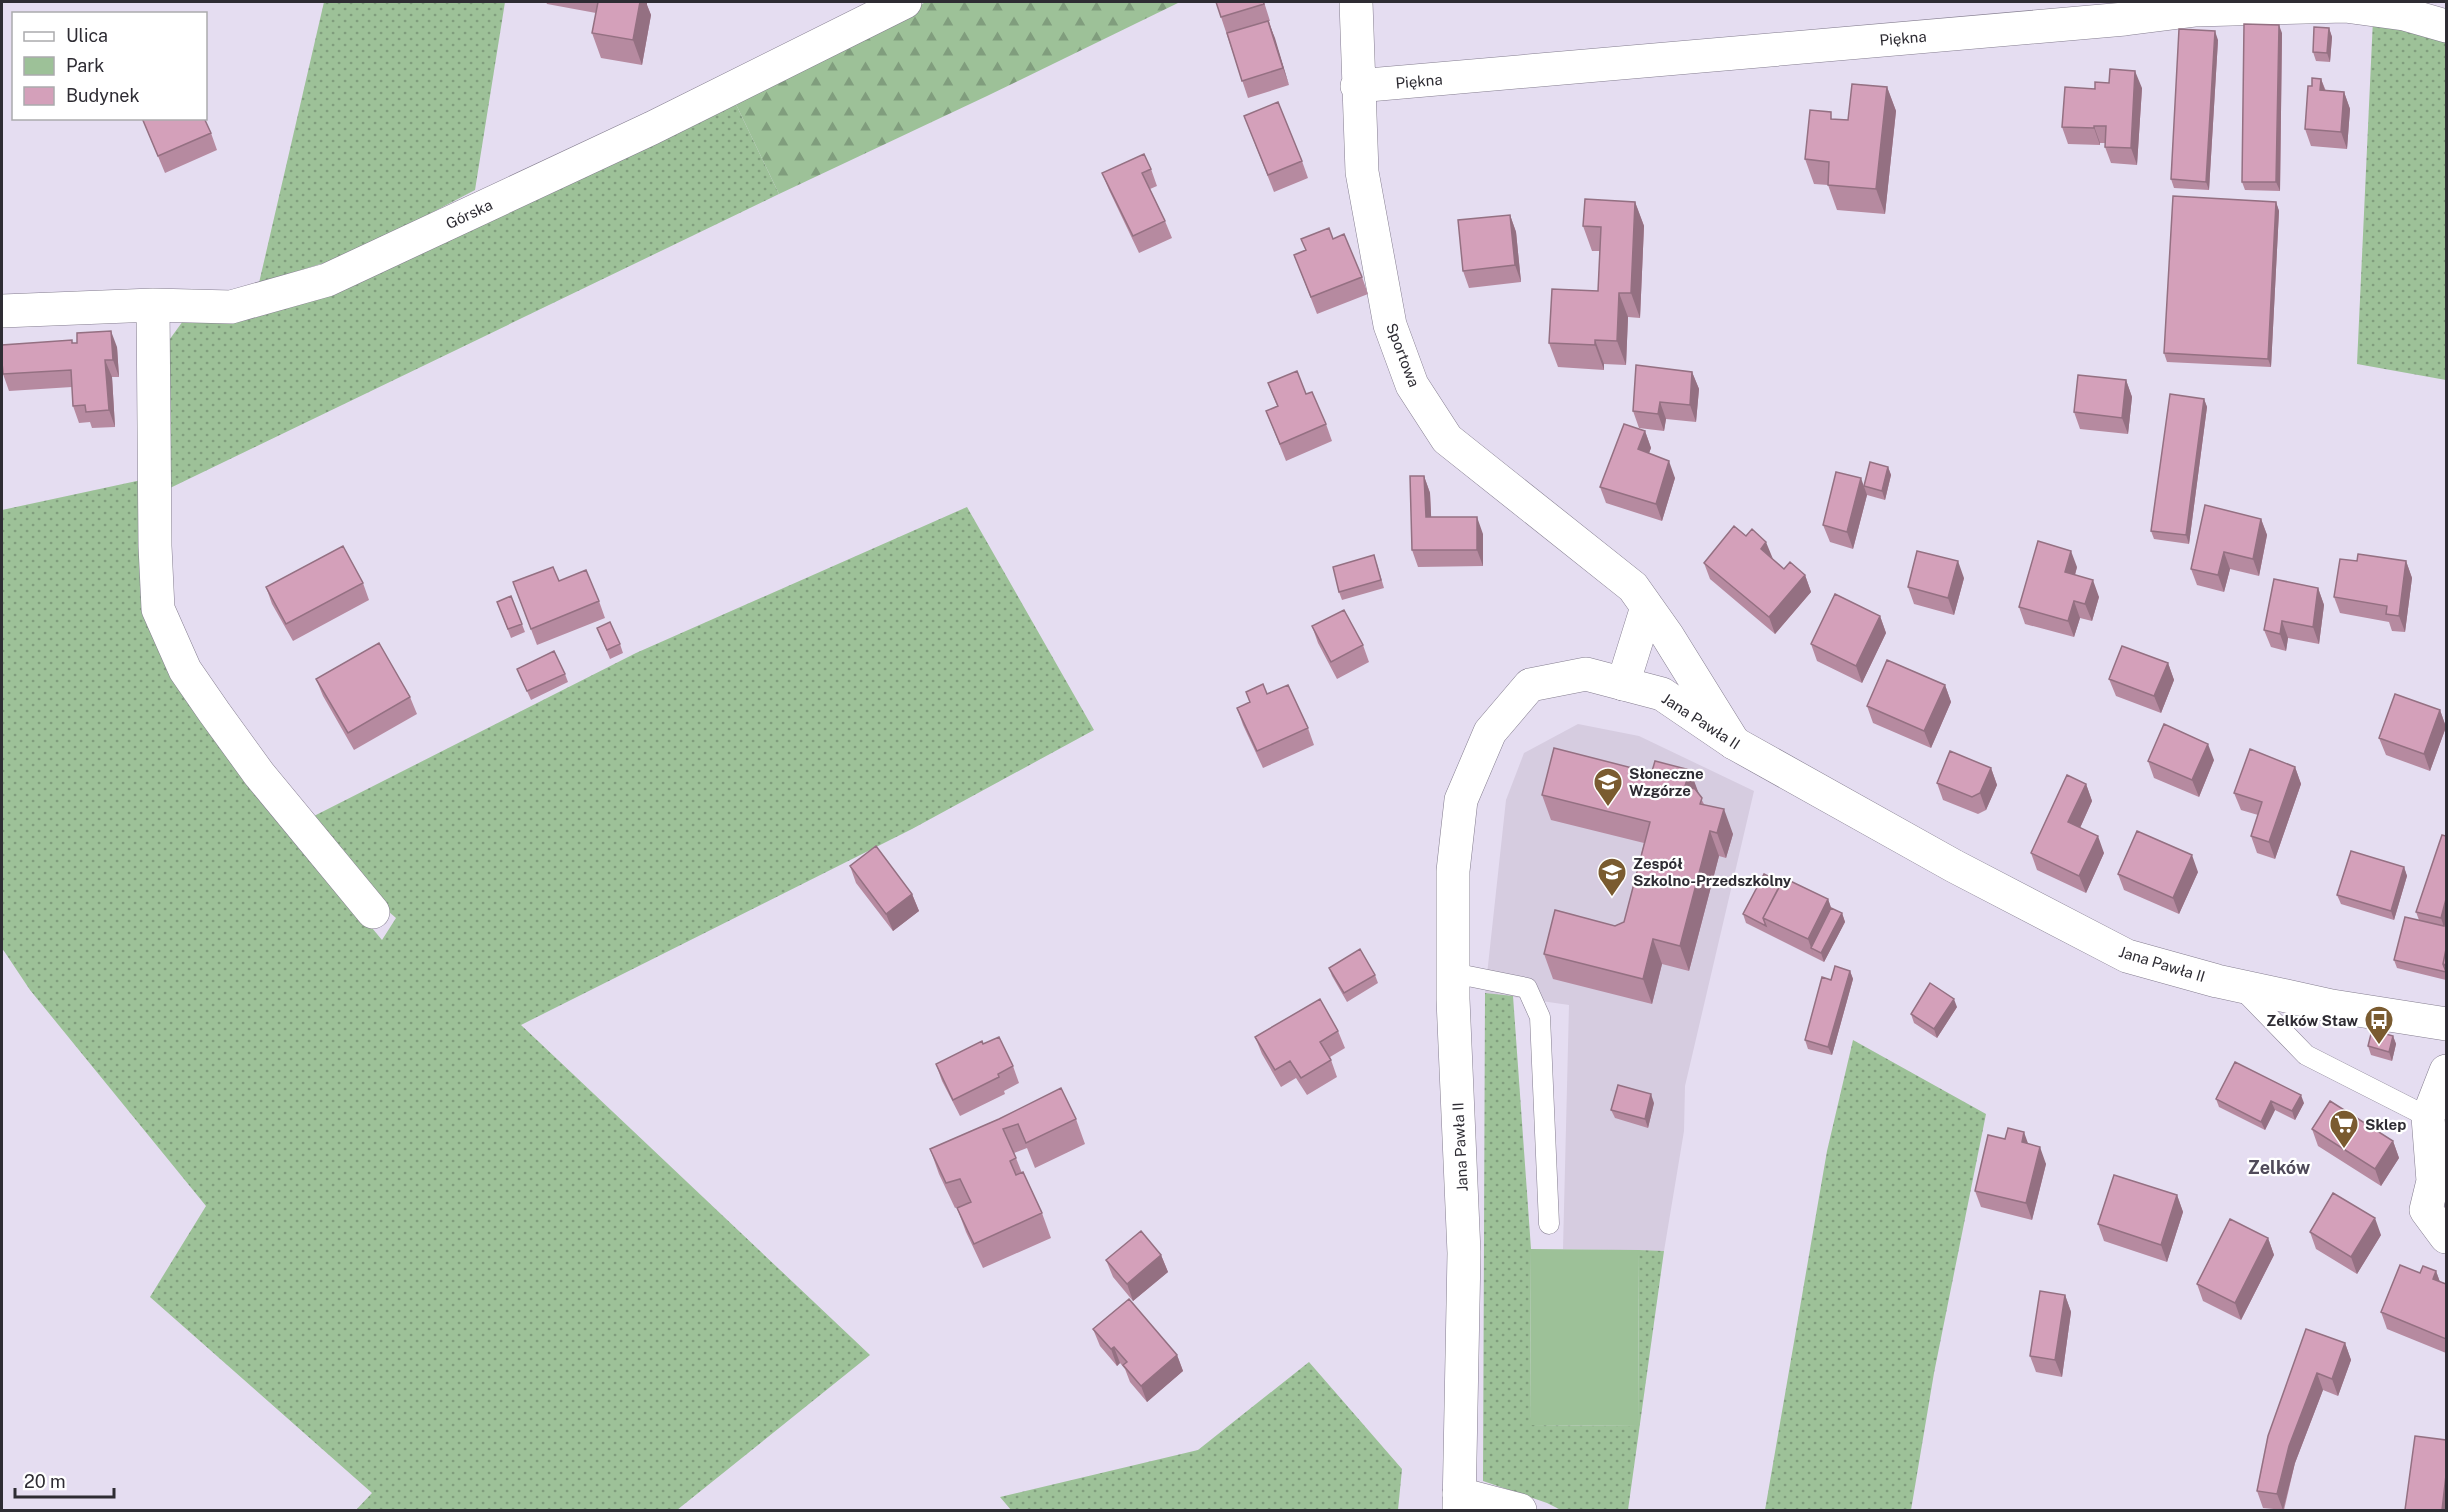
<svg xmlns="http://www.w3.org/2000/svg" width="2448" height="1512" font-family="'Public Sans',sans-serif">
	<defs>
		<pattern id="grass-dots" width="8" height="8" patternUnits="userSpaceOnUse" patternTransform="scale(1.5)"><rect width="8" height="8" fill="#9dc198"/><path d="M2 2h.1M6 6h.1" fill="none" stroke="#809d7d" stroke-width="1.8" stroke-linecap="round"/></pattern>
		<pattern id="forest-firs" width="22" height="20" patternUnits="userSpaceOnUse" patternTransform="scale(1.5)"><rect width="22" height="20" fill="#9dc198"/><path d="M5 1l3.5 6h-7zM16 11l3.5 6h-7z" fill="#809d7d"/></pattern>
	</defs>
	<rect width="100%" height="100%" fill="#e5ddf1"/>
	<path fill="#d6cce0" d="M1578 724 1639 736 1754 791 1685 1086 1684 1131 1664 1251 1563 1249 1569 1005 1485 993 1506 800 1524 753Z"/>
	<path fill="url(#grass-dots)" d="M324 2H505L475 190 353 254 259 283Z
		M2373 19 2446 37V380L2357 364Z
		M732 96 779 194 168 489 167 343 183 321 254 318 337 292Z
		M146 479 153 631 271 806 382 940 396 918 381 905 314 816 636 653 967 507 1094 730 912 829 521 1025 870 1355 677 1510H356L372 1493 150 1297 206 1206 30 990 2 948V510Z
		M1485 993 1513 996 1531 1249 1530 1425 1638 1426 1639 1250 1664 1251 1628 1510H1561L1547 1503 1483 1481Z
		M1853 1040 1986 1114 1934 1373 1911 1510H1765L1827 1151Z
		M1309 1362 1402 1469 1398 1510H1011L1000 1497 1198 1450Z"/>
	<path fill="url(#forest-firs)" d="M926 2H1180L987 96 779 194 732 96Z"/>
	<path fill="#9dc198" d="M1531 1249 1639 1250 1638 1426 1530 1425Z"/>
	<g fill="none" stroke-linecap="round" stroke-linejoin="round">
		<g stroke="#847d8f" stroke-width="21">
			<path id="service" d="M1453 973 1527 988 1540 1017 1549 1224
				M2242 989 2306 1055 2428 1117"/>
		</g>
		<g stroke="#847d8f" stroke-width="34">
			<path id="minor" d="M1356 2 1362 172 1390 325 1412 385 1447 439 1633 587 1667 635 1734 743
				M1357 86 2125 19 2196 10 2345 6 2404 14 2446 26
				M153 305 155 546 158 609 185 670 214 712 259 774 373 912
				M2 311 153 305 231 307 327 280 652 128 905 2
				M1623 684 1647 607
				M2446 1071 2428 1117 2433 1181 2426 1210 2446 1237
				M1459 1494 1520 1510"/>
		</g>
		<g stroke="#847d8f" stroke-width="34">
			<path id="tertiary" d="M1459 1510 1464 1253 1453 999V871L1461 800 1490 732 1530 685 1586 674 1662 694 1734 743 1954 866 2127 956 2217 981 2332 1006 2446 1024"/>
		</g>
		<use href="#service" stroke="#fff" stroke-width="20"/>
		<use href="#minor" stroke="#fff" stroke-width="33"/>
		<use href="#tertiary" stroke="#fff" stroke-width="33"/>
	</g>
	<path fill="#b68aa0" d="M546 2H647V5L651 15 642 65 601 58 592 33 596 13 547 4Z
		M1264 2 1270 21H1269L1289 85 1248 98 1221 17Z
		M2329 28 2332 37 2330 62 2316 61 2313 52Z
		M2282 33 2280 191 2245 190 2242 182Z
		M2218 40 2209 190 2174 188 2171 179Z
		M2321 79 2326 91 2344 92 2350 109 2347 149 2311 146 2305 129 2312 86Z
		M1887 87 1896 111 1885 214 1837 210 1828 185 1814 184 1805 159 1834 119 1848 120Z
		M2142 88 2137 165 2111 163 2105 147V143H2100V145L2068 144 2062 127 2095 89Z
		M1244 116 1302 161 1308 178 1274 192Z
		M142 118 211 133 217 150 165 173Z
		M1151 169 1157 186 1150 189 1165 221 1172 238 1139 253 1109 190 1102 173Z
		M1635 202 1644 226 1640 318 1628 317 1626 365 1604 364V370L1558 367 1549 343 1598 291 1600 251H1592L1583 226Z
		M2276 202 2279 211 2271 367 2167 362 2164 353Z
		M1510 215 1516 232 1521 282 1469 288 1463 271Z
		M1294 255 1362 277 1368 294 1317 314Z
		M73 343 117 347 119 377H112L115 427 92 428 90 422 79 423 73 406 72 387 9 391 3 374Z
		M1692 372 1699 389 1696 422 1666 419 1664 431 1639 428 1633 411Z
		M2126 380 2132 397 2128 434 2080 429 2074 412Z
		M1268 383 1326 424 1332 441 1286 461 1266 411 1277 406Z
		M2204 399 2207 407 2189 544 2154 539 2151 531Z
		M1645 431 1651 448 1649 453 1675 478 1662 521 1606 503 1600 487Z
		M1888 467 1891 475 1885 500 1867 495 1853 549 1830 542 1823 525 1864 486Z
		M1424 476 1430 493 1431 517 1483 534V566L1418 567 1412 550Z
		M2261 519 2267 535 2259 576 2230 569 2224 592 2197 585 2191 569Z
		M1772 559 1784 569 1805 575 1811 592 1775 634 1710 579 1704 563Z
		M2357 561H2406L2412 578 2405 632 2392 631 2389 622 2340 613 2334 597Z
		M1377 564 1384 588 1342 600 1339 592Z
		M2077 567 2075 575 2099 597 2092 621 2080 618 2074 637 2025 624 2019 607Z
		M1964 578 1954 615 1914 604 1908 587Z
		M559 581 599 601 605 618 537 645 513 582Z
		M363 583 369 600 293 641 272 604 266 587Z
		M2318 588 2324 605 2319 644 2288 638 2286 651 2271 647 2264 630Z
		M511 596 525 632 511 638 497 602Z
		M1880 616 1886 633 1862 683 1817 661 1811 644Z
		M1312 626 1363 645 1369 662 1337 679 1318 643Z
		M597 628 620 644 623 653 610 659Z
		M2168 663 2174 680 2161 713 2116 696 2109 679Z
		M517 669 565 674 568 682 531 700Z
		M316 679 410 697 417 714 354 750 323 696Z
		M1945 685 1951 702 1931 748 1873 723 1867 706Z
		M1246 692 1267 694 1308 728 1314 745 1263 768 1243 725 1237 708 1250 702Z
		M2440 710 2446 727 2430 771 2386 755 2379 738Z
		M2214 760 2199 797 2154 778 2148 761Z
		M2295 767 2301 784 2275 859 2257 853 2251 836 2258 815 2241 810 2234 793Z
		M1991 768 1997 785 1986 810 1978 814 1943 800 1937 783Z
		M1690 770 1698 793 1704 804 1733 834 1726 858 1719 856 1689 971 1662 964 1652 1004 1553 979 1544 954 1624 922 1644 843 1551 820 1542 795 1644 771 1646 776 1650 778Z
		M2086 784 2092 801 2080 828 2104 853 2086 893 2037 870 2031 853Z
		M2446 836V980L2397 968 2394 960 2419 920 2416 912Z
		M850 866 912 894 919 911 893 931 856 883Z
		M2404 867 2407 876 2394 920 2341 904 2337 895Z
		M2198 872 2179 914 2124 890 2118 874Z
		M1781 883 1828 899 1831 908 1842 913 1845 922 1824 962 1746 923 1743 914Z
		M1329 968 1375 975 1378 983 1347 1002 1332 976Z
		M1850 971 1853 979 1832 1055 1808 1049 1805 1040Z
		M1957 1007 1937 1038 1914 1023 1911 1014Z
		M1338 1031 1345 1048 1330 1057 1337 1077 1307 1095 1296 1078 1281 1087 1262 1054 1255 1037Z
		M2393 1036 2396 1044 2392 1061 2371 1055 2368 1046Z
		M983 1044 1013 1066 1019 1083 1004 1091 1005 1094 960 1116 942 1081 936 1064Z
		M2216 1099 2304 1103 2295 1120 2275 1110 2265 1130 2219 1107Z
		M1654 1103 1648 1128 1615 1118 1611 1110Z
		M999 1119H1076L1085 1144 1035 1168 1027 1148 1014 1153 1022 1173 1042 1213 1051 1238 983 1268 966 1232 957 1208 958 1207 955 1208 939 1174 930 1149Z
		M2312 1129 2393 1141 2399 1158 2381 1186 2318 1146Z
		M2029 1144 2046 1164 2032 1220 1981 1207 1975 1191Z
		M2177 1195 2183 1212 2167 1262 2104 1241 2098 1224Z
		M2310 1232 2381 1235 2357 1274 2316 1249Z
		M2268 1238 2274 1255 2241 1320 2203 1301 2197 1284Z
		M1161 1255 1168 1272 1133 1301 1113 1277 1106 1260Z
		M2436 1271 2440 1282 2446 1284V1353L2387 1329 2381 1312 2420 1273Z
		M2065 1295 2071 1312 2062 1377 2036 1372 2030 1356Z
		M1093 1329 1177 1355 1183 1371 1147 1402 1130 1382 1125 1369 1120 1363 1117 1366 1100 1346Z
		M2306 1329 2345 1343 2351 1360 2338 1396 2323 1390 2295 1463 2284 1510 2263 1508 2257 1491Z"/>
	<path fill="#947082" d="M640 2H647V5L651 15 642 65 633 40Z
		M1268 21 1275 38 1289 85 1283 68Z
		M2279 25 2282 33 2280 191 2276 182Z
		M2329 28 2332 37 2330 62 2327 53Z
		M2215 31 2218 40 2209 190 2206 182Z
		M2135 71 2142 88 2137 165 2131 148Z
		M2321 79 2327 96 2320 90Z
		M1887 87 1896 111 1885 214 1876 189Z
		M2344 92 2350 109 2347 149 2341 132Z
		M2094 126 2100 143V145L2094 128Z
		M1635 202 1644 226 1640 318 1631 293Z
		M2276 202 2279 211 2271 367 2268 359Z
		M1510 215 1516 232 1521 282 1515 265Z
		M1619 293 1628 317 1626 365 1617 341Z
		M111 331 117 347 119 377 113 360Z
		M1595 340 1604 364V370L1595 345Z
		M105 360 112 377 115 427 109 410Z
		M1692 372 1699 389 1696 422 1690 405Z
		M2126 380 2132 397 2128 434 2122 418Z
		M2204 399 2207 407 2189 544 2186 535Z
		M1660 402 1666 419 1664 431 1658 414Z
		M1645 431 1651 448 1644 466 1638 449Z
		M1669 461 1675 478 1662 521 1656 504Z
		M1888 467 1891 475 1885 500 1882 491Z
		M1424 476 1430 493 1432 534 1426 517Z
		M1861 478 1867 495 1853 549 1847 532Z
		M1477 517 1483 534V566L1477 550Z
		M2261 519 2267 535 2259 576 2253 559Z
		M1766 542 1773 559 1761 549Z
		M2071 551 2077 567 2071 589 2065 572Z
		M2224 552 2230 569 2224 592 2218 575Z
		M1958 561 1964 578 1954 615 1948 598Z
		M2406 561 2412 578 2405 632 2399 616Z
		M1805 575 1811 592 1775 634 1769 617Z
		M2093 580 2099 597 2092 621 2085 604Z
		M2318 588 2324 605 2319 644 2313 627Z
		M2074 601 2080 618 2074 637 2068 621Z
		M1880 616 1886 633 1862 683 1856 666Z
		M2282 621 2288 638 2286 651 2280 634Z
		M2168 663 2174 680 2161 713 2154 696Z
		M1945 685 1951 702 1931 748 1924 731Z
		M2440 710 2446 727 2430 771 2424 754Z
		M2208 744 2214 760 2199 797 2192 780Z
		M2295 767 2301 784 2275 859 2269 842Z
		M1991 768 1997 785 1986 810 1980 793Z
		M1690 770 1699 794 1685 786Z
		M2086 784 2092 801 2075 839 2068 822Z
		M1724 809 1733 834 1726 858 1717 833Z
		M1710 831 1719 856 1689 971 1680 946Z
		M2098 836 2104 853 2086 893 2079 876Z
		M2192 855 2198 872 2179 914 2173 898Z
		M2404 867 2407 876 2394 920 2391 911Z
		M912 894 919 911 893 931 886 914Z
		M2446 898V933L2441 918Z
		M1828 899 1834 916 1811 948 1814 956 1808 939Z
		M1842 913 1845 922 1824 962 1821 953Z
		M1653 939 1662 964 1652 1004 1643 979Z
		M1850 971 1853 979 1832 1055 1828 1047Z
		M1954 999 1957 1007 1937 1038 1934 1029Z
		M2393 1036 2396 1044 2392 1061 2389 1052Z
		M1651 1094 1654 1103 1648 1128 1645 1119Z
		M2301 1095 2304 1103 2295 1120 2292 1111Z
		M2271 1101 2275 1110 2265 1130 2261 1122Z
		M2024 1132 2030 1149 2022 1142Z
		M2393 1141 2399 1158 2381 1186 2375 1169Z
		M2040 1147 2046 1164 2032 1220 2026 1203Z
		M2177 1195 2183 1212 2167 1262 2161 1245Z
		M2375 1218 2381 1235 2357 1274 2351 1257Z
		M2268 1238 2274 1255 2241 1320 2235 1303Z
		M1161 1255 1168 1272 1133 1301 1127 1284Z
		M2436 1271 2442 1288 2433 1279Z
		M2065 1295 2071 1312 2062 1377 2055 1360Z
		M2345 1343 2351 1360 2338 1396 2332 1379Z
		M1114 1347 1120 1363 1117 1366 1111 1349Z
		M1177 1355 1183 1371 1147 1402 1141 1386Z
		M2317 1373 2323 1390 2295 1463 2283 1510 2277 1494 2289 1446Z
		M2446 1475V1510H2442Z"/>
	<path fill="#d4a0ba" stroke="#947082" stroke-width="1.5" d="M598 2H640L633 40 592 33Z
		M1216 2H1263L1264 4 1221 17Z
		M1268 21 1283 68 1242 81 1227 33Z
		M2244 24 2279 25 2276 182H2242Z
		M2314 27 2329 28 2327 53 2313 52Z
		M2179 29 2215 31 2206 182 2171 179Z
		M2110 69 2135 71 2131 148 2105 147 2106 126H2094V128L2062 127 2065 87 2095 89V82L2109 83Z
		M2312 78 2321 79 2320 90 2344 92 2341 132 2305 129 2308 86H2312Z
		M1852 84 1887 87 1876 189 1828 185 1829 162 1805 159 1810 110 1831 112V119L1848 120Z
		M1278 102 1302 161 1268 175 1244 116Z
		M142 118H204L211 133 158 156Z
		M1144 154 1151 169 1142 173 1165 221 1133 236 1102 173Z
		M2173 196 2276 202 2268 359 2164 353Z
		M1585 199 1635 202 1631 293H1619L1617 341 1595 340V345L1549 343 1552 289 1598 291 1601 227 1583 226Z
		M1510 215 1515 265 1463 271 1458 220Z
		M1329 228 1333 239 1344 234 1362 277 1311 297 1294 255 1306 250 1301 239Z
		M111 331 113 360H105L109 410 86 412 85 405 73 406 71 370 3 374 2 362V345L72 340V343H77V333Z
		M1636 365 1692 372 1690 405 1660 402 1658 414 1633 411Z
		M1297 371 1306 394 1312 392 1326 424 1280 444 1266 411 1278 406 1268 383Z
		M2078 375 2126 380 2122 418 2074 412Z
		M2170 394 2204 399 2186 535 2151 531Z
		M1624 424 1645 431 1638 449 1669 461 1656 504 1600 487Z
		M1870 462 1888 467 1882 491 1864 486Z
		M1836 472 1861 478 1847 532 1823 525Z
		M1410 476H1424L1426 517H1477V550H1412Z
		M2205 505 2261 519 2253 559 2224 552 2218 575 2191 569Z
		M1734 526 1746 536 1752 529 1766 542 1761 549 1784 569 1790 562 1805 575 1769 617 1704 563Z
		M2038 541 2071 551 2065 572 2093 580 2085 604 2074 601 2068 621 2019 607Z
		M343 546 363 583 286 624 266 587Z
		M1917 551 1958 561 1948 598 1908 587Z
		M2358 554 2406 561 2399 616 2386 614 2387 606 2334 597 2340 559 2357 561Z
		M1374 555 1381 580 1339 592 1333 567Z
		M553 567 559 581 586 570 599 601 531 629 513 582Z
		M2274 579 2318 588 2313 627 2282 621 2280 634 2264 630Z
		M1835 594 1880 616 1856 666 1811 644Z
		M511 596 522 624 508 629 497 602Z
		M1344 610 1363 645 1331 662 1312 626Z
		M610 622 620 644 607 650 597 628Z
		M379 643 410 697 348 733 316 679Z
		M2122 646 2168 663 2154 696 2109 679Z
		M554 651 565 674 527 691 517 669Z
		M1887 660 1945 685 1924 731 1867 706Z
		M1263 684 1267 694 1288 685 1308 728 1257 751 1237 708 1250 702 1246 692Z
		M2395 694 2440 710 2424 754 2379 738Z
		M2164 724 2208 744 2192 780 2148 761Z
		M1554 748 1644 771 1643 776 1650 778 1655 761 1690 770 1685 786 1695 789 1702 798 1700 804 1724 809 1717 833 1710 831 1680 946 1653 939 1643 979 1544 954 1555 910 1615 926 1624 922 1650 822 1542 795Z
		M2250 749 2295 767 2269 842 2251 836 2262 802 2234 793Z
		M1950 751 1991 768 1980 793 1972 797 1937 783Z
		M2067 775 2086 784 2068 822 2098 836 2079 876 2031 853Z
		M2137 831 2192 855 2173 898 2118 874Z
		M2442 835 2446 836V899L2441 918 2416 912Z
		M876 846 912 894 886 914 850 866Z
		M2351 851 2404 867 2391 911 2337 895Z
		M1764 874 1781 883 1763 918 1766 926 1743 914Z
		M1784 878 1828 899 1808 939 1763 918Z
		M1831 908 1842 913 1821 953 1811 948Z
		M2405 917 2444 926 2446 917V949L2443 964 2446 972 2394 960Z
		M1360 949 1375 975 1344 993 1329 968Z
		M2446 949V965L2443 964Z
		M1835 966 1850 971 1828 1047 1805 1040 1822 977 1831 980Z
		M1930 983 1954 999 1934 1029 1911 1014Z
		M1320 999 1338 1031 1320 1042 1331 1060 1301 1078 1290 1061 1275 1070 1255 1037Z
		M2372 1030 2393 1036 2389 1052 2368 1046Z
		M999 1037 1013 1066 998 1074 999 1077 953 1100 936 1064 982 1041 983 1044Z
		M2235 1062 2301 1095 2292 1111 2271 1101 2261 1122 2216 1099Z
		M1618 1085 1651 1094 1645 1119 1611 1110Z
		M1061 1088 1076 1119 1026 1143 1018 1124 1003 1129 1016 1158 1010 1161 1016 1175 1023 1172 1042 1213 974 1244 957 1208 971 1202 960 1179 946 1183 930 1149 999 1119Z
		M2330 1101 2393 1141 2375 1169 2312 1129Z
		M2008 1128 2024 1132 2022 1142 2040 1147 2026 1203 1975 1191 1988 1135 2005 1139Z
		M2114 1175 2177 1195 2161 1245 2098 1224Z
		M2333 1193 2375 1218 2351 1257 2310 1232Z
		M2230 1219 2268 1238 2235 1303 2197 1284Z
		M1141 1231 1161 1255 1127 1284 1106 1260Z
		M2400 1265 2420 1273 2423 1266 2436 1271 2433 1279 2446 1284V1339L2381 1312Z
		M2040 1291 2065 1295 2055 1360 2030 1356Z
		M1129 1299 1177 1355 1141 1386 1123 1365 1127 1362 1114 1347 1111 1349 1093 1329Z
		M2306 1329 2345 1343 2332 1379 2317 1373 2289 1446 2277 1494 2257 1491 2268 1436Z
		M2415 1436 2446 1440V1475L2442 1510H2405Z"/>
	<defs>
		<g id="school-pin" transform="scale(1.5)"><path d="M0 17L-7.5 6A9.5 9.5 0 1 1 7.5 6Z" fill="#7a5b30" stroke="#fff"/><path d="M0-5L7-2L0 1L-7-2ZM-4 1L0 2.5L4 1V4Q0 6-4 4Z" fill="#fff"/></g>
		<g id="bus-pin" transform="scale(1.5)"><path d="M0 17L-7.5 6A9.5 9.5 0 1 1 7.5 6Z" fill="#7a5b30" stroke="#fff"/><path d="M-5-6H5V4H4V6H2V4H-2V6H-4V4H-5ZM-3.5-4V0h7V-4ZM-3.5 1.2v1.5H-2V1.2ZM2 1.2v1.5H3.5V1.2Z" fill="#fff"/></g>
		<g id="supermarket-pin" transform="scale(1.5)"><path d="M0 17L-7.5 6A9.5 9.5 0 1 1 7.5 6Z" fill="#7a5b30" stroke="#fff"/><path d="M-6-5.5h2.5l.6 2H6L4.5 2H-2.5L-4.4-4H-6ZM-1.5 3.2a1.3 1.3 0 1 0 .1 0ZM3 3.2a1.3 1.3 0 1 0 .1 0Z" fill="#fff"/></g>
	</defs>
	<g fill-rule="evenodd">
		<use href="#school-pin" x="1608" y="782"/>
		<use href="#school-pin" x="1612" y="872"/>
		<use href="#bus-pin" x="2379" y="1020"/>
		<use href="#supermarket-pin" x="2344" y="1124"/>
	</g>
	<g text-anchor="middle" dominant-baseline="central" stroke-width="4.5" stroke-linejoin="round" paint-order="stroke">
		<g font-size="15" fill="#2e2c33" stroke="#fff">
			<text transform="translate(1903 38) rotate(-5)">Piękna</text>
			<text transform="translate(1419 81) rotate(-5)">Piękna</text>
			<text transform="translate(469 214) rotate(-25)">Górska</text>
			<text transform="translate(1403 355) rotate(69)">Sportowa</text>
			<text transform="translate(1701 721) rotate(33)">Jana Pawła II</text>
			<text transform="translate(2162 964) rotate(17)">Jana Pawła II</text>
			<text transform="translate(1460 1147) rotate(-93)">Jana Pawła II</text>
		</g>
		<g font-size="15" font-weight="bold" fill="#2e2c33" stroke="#fff" text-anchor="start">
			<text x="1629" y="773">Słoneczne<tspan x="1629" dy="17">Wzgórze</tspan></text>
			<text x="1633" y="863">Zespół<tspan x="1633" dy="17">Szkolno-Przedszkolny</tspan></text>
			<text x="2358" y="1020" text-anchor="end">Zelków Staw</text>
			<text x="2365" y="1124">Sklep</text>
		</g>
		<g font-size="18" font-weight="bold" fill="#504a5a" stroke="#fff">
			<text x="2279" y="1167">Zelków</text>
		</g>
	</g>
	<rect width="2448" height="1512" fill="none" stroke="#2e2c33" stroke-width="6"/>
	<rect x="12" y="12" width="195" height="108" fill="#ffffff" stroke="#ababad" stroke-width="1.5"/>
	<rect x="24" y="32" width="30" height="9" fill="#ffffff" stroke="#ababad" stroke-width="1.5"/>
	<text x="66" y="42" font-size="18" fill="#2e2c33">Ulica</text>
	<rect x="24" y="57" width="30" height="18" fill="#9dc198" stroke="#ababad" stroke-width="1.5"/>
	<text x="66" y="72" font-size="18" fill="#2e2c33">Park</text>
	<rect x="24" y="87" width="30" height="18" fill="#d4a0ba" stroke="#ababad" stroke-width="1.5"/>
	<text x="66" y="102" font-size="18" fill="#2e2c33">Budynek</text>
	<path d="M15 1488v9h99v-9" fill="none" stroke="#2e2c33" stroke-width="3"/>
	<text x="24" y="1488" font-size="18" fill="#2e2c33" stroke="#ffffff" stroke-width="4.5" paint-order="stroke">20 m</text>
</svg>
